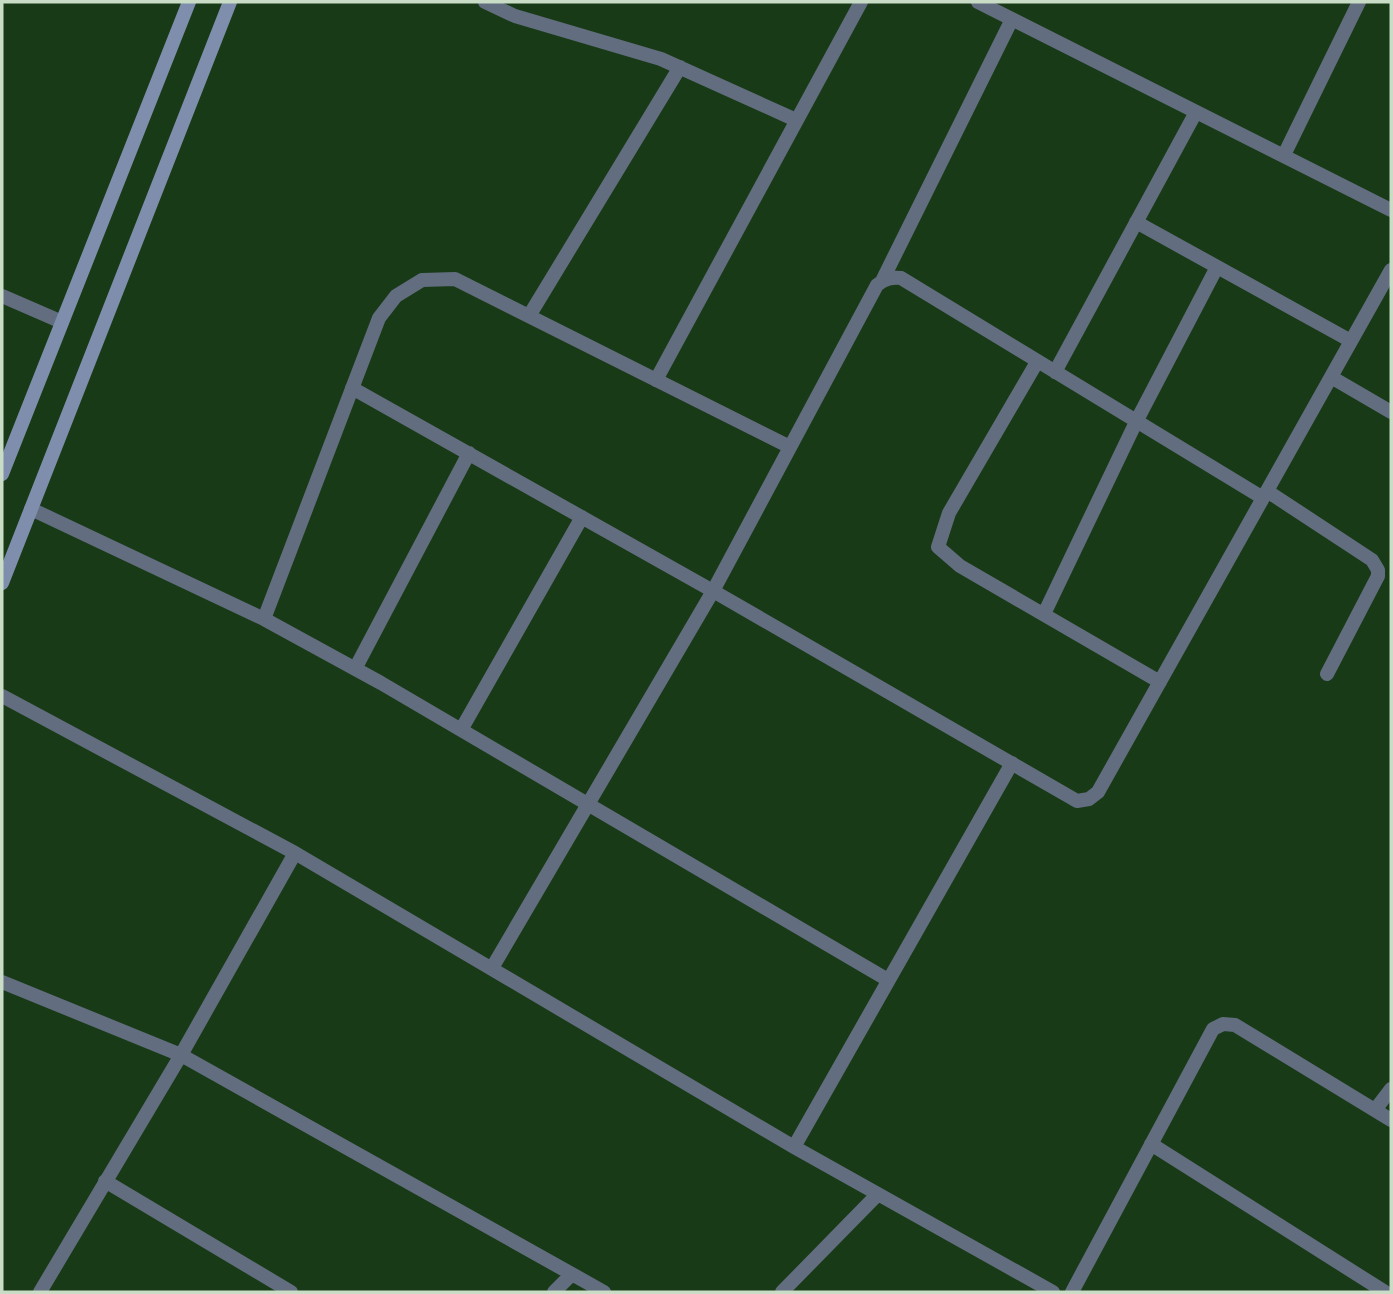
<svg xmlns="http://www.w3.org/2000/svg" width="1393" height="1294" font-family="'Roboto Condensed',sans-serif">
	<rect width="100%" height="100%" fill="#183a16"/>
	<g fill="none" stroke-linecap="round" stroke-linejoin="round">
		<path stroke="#626d80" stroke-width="14" d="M485 2 515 16 661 59 796 120
			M978 2 1391 210
			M1284 155 1359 2
			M1136 222 1351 341
			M882 281 1012 19
			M2 296 62 322
			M529 316 680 67
			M1037 362 949 513 938 547 960 566 1160 682
			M1055 372 1196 112
			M1331 377 1391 412
			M656 380 861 2
			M352 388 713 591 1077 801 1089 799 1098 792 1391 270
			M1267 491 1372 560 1378 570V576L1327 674
			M31 509 264 619 381 683 888 980
			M1044 614 1136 422 1217 267
			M264 619 379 318 396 296 422 280 455 279 790 447
			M355 669 469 453
			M2 696 295 853 794 1147 1053 1292
			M461 730 582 517
			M492 968 713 591 877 285C885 279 891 277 901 278L1263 498
			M2 982 181 1055 604 1292
			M1375 1110 1391 1089
			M1151 1144 1385 1292
			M794 1147 1012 763
			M105 1181 291 1292
			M40 1292 181 1055 295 853
			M554 1292 572 1274
			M782 1292 878 1194
			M1072 1292 1213 1029 1223 1024 1235 1025 1391 1120"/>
		<path stroke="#7e8eac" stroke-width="14" d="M2 474 189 2
			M2 583 230 2"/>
	</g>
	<rect width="1393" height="1294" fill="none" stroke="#c8dcc6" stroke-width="7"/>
</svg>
